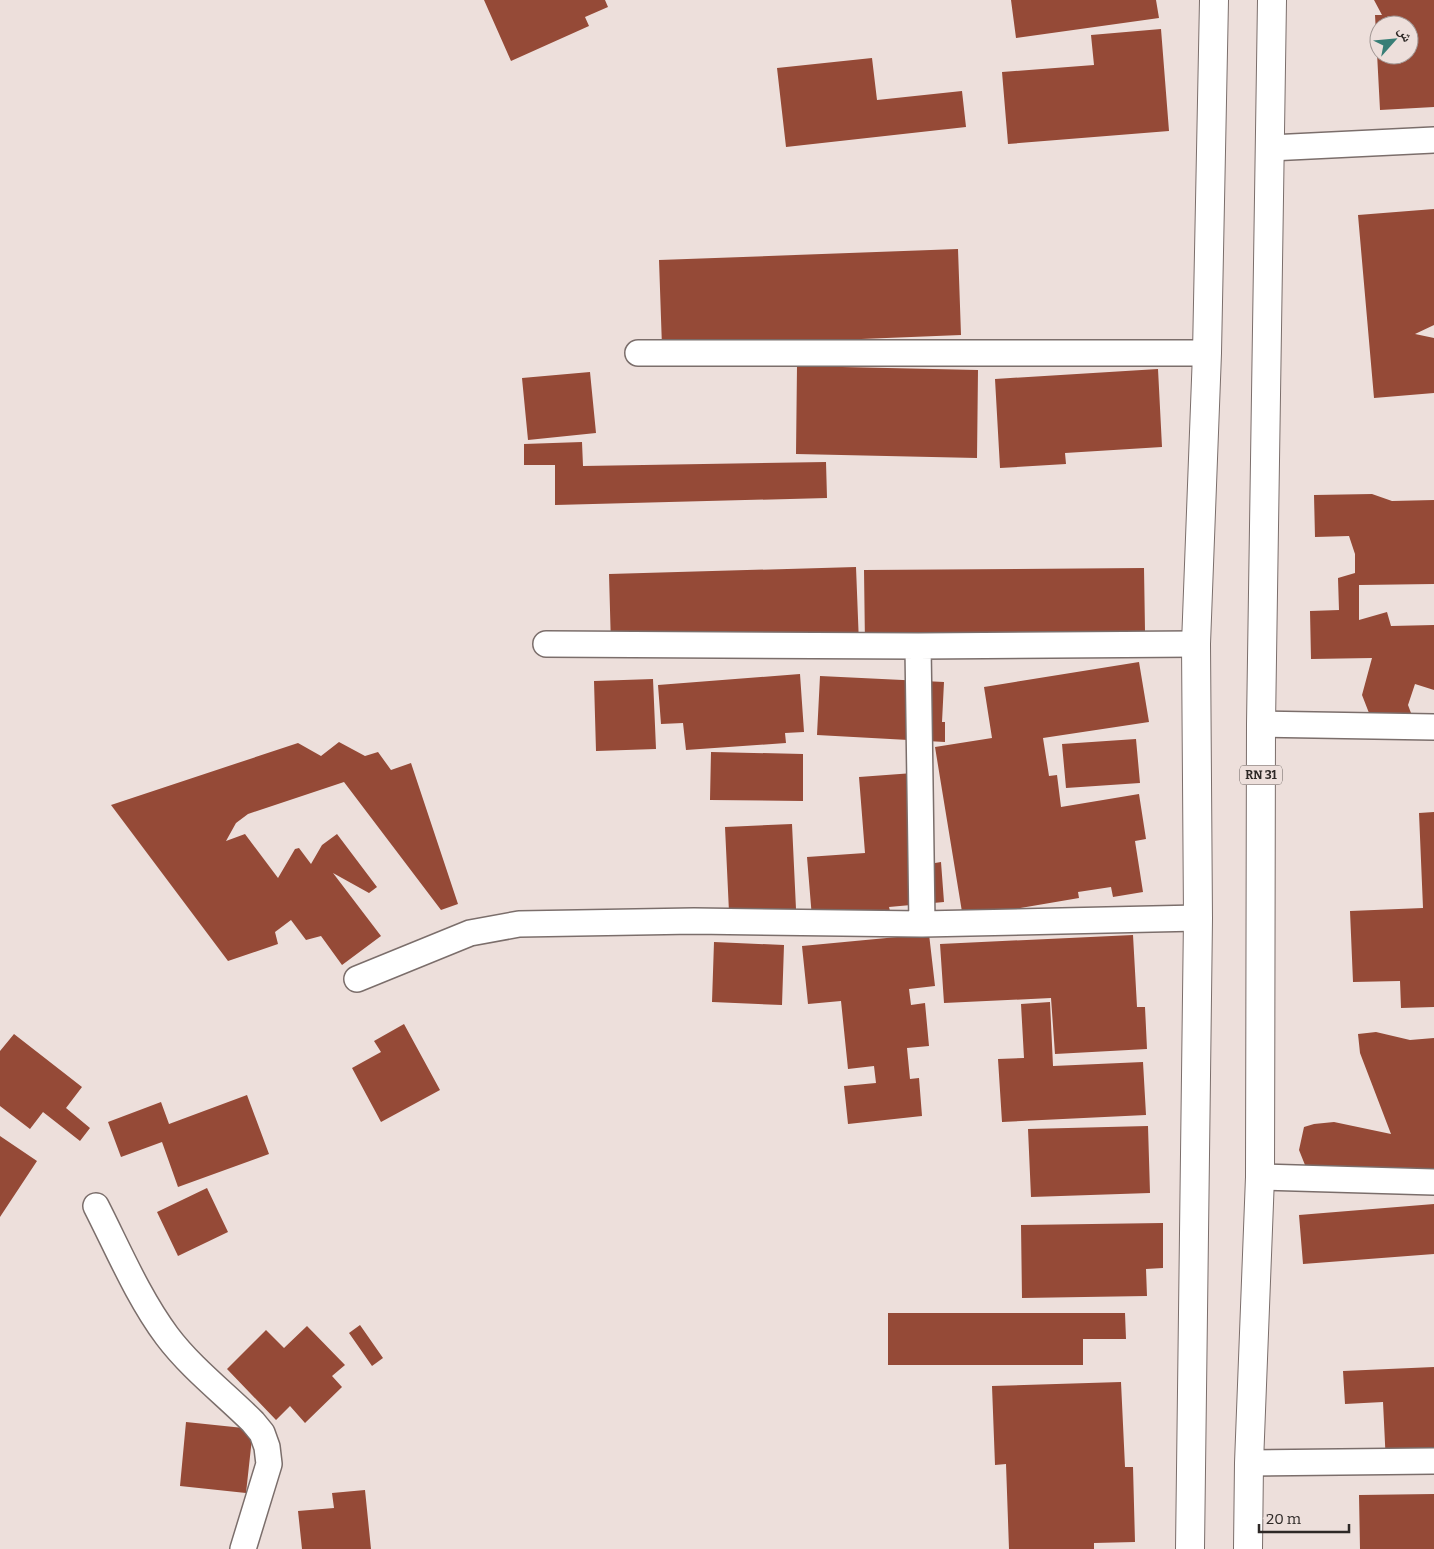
<svg xmlns="http://www.w3.org/2000/svg" width="1434" height="1549" font-family="Bitter,'Noto Naskh Arabic',serif">
	<rect width="100%" height="100%" fill="#eddfdb"/>
	<path fill="#954a37" fill-rule="evenodd" d="M484 0H605L608 7 585 17 589 26 511 61Z
		M1011 0H1156L1159 18 1016 38Z
		M1374 0H1434V107L1380 110 1375 15H1382ZM1379 25H1409V55H1379Z
		M1161 29 1169 131 1008 144 1002 72 1094 65 1091 35Z
		M872 58 877 100 962 91 966 127 786 147 777 68Z
		M1434 209V325L1415 334 1434 338V393L1374 398 1358 215Z
		M958 249 961 335 662 347 659 260Z
		M797 366 978 370 977 458 796 454Z
		M1158 369 1162 447 1065 453 1066 464 1000 468 995 379Z
		M590 372 596 433 528 440 522 378Z
		M582 442 583 466 826 462 827 498 555 505V465H524V444Z
		M1372 494 1392 501 1434 500V584L1359 585V620L1387 612 1391 626 1434 625V690L1415 684 1408 705 1411 713H1369L1362 695 1372 658 1311 659 1310 611 1339 610 1338 578 1355 573V554L1349 536 1315 537 1314 495Z
		M856 567 859 644 611 646 609 574Z
		M1144 568 1145 631 1036 632V639L865 645 864 570Z
		M1139 662 1149 722 1043 738 1049 776 1057 775 1061 807 1139 794 1146 839 1135 841 1143 892 1113 897 1111 887 1078 892 1079 898 963 918 935 747 992 738 984 687Z
		M800 674 804 732 785 733 786 743 686 750 683 723 661 724 658 685Z
		M820 676 944 682 942 722H945V742L817 735Z
		M653 679 656 749 596 751 594 681Z
		M1136 739 1140 783 1066 788 1062 744Z
		M339 742 365 756 378 752 391 770 411 763 458 904 441 910 344 782 248 814 236 823 226 841 245 834 278 878 295 849 299 848 311 864 322 845 337 834 377 887 369 893 333 873 381 936 342 965 321 936 306 940 291 920 275 932 278 944 228 961 111 805 298 743 321 756Z
		M711 752 803 754V801L710 800Z
		M927 772 935 863 941 862 944 902 889 907 890 911 812 918 807 857 865 853 859 777Z
		M1434 812V1007L1401 1008 1400 981 1353 982 1350 911 1423 908 1419 813Z
		M792 824 796 909 729 912 725 827Z
		M929 934 935 986 909 989 911 1005 925 1003 929 1046 907 1048 910 1079 919 1078 922 1116 848 1124 844 1086 876 1083 874 1066 848 1069 841 1001 808 1004 802 946Z
		M1133 935 1137 1007H1145L1147 1049 1055 1054 1051 998 944 1003 940 944Z
		M714 942 784 945 782 1005 712 1002Z
		M1050 1002 1053 1066 1143 1062 1146 1115 1002 1122 998 1059 1024 1058 1021 1004Z
		M404 1024 440 1090 381 1122 352 1068 381 1052 374 1041Z
		M1376 1032 1410 1040 1434 1038V1189L1307 1170 1299 1150 1304 1127 1314 1124 1334 1122 1391 1134 1360 1053 1358 1034Z
		M14 1034 82 1087 66 1108 90 1128 80 1141 43 1112 30 1129 0 1106V1051Z
		M247 1095 269 1154 178 1187 162 1142 121 1157 108 1122 161 1102 169 1124Z
		M1148 1126 1150 1193 1031 1197 1028 1129Z
		M0 1136 37 1161 0 1217Z
		M207 1188 228 1232 178 1256 157 1212Z
		M1434 1204V1254L1303 1264 1299 1215Z
		M1163 1223V1268L1146 1269 1147 1296 1022 1298 1021 1225Z
		M888 1313H1125L1126 1339H1083V1365H888Z
		M360 1325 383 1358 372 1366 349 1333Z
		M307 1326 345 1365 332 1376 342 1387 305 1423 290 1406 276 1420 227 1369 266 1330 284 1348Z
		M1434 1367V1462L1386 1464 1383 1402 1345 1404 1343 1371Z
		M1121 1382 1125 1467H1133L1135 1542 1094 1543V1549H1009L1006 1464 995 1465 992 1386Z
		M186 1422 253 1429 246 1493 180 1486Z
		M365 1490 371 1549H302L298 1511 334 1508 332 1493Z
		M1434 1494V1549H1360L1359 1495Z"/>
	<g fill="none" stroke-linecap="round" stroke-linejoin="round">
		<g stroke="#7b6e6b" stroke-width="28">
			<path id="street" d="M1269 148 1434 140
				M638 353H1207
				M546 644 918 646 1196 644
				M918 646 922 924
				M1261 724 1434 727
				M357 979 470 933 519 924 694 921 922 924 1198 918
				M1260 1177 1434 1182
				M96 1206C118 1249 138 1297 167 1336 191 1368 225 1394 253 1422L262 1433 267 1447 269 1464 243 1549
				M1249 1463 1434 1461"/>
		</g>
		<g stroke="#7b6e6b" stroke-width="30">
			<path id="highway" d="M1190 1549 1198 918 1196 644 1207 353 1214 0
				M1248 1549 1249 1463 1260 1177 1261 724 1272 0"/>
		</g>
		<use href="#street" stroke="#fff" stroke-width="25"/>
		<use href="#highway" stroke="#fff" stroke-width="28"/>
	</g>
	<g text-anchor="middle" dominant-baseline="central" stroke-width="5" stroke-linejoin="round" paint-order="stroke">
		<rect fill="#eddfdb" stroke="#675f5c" stroke-width="1" x="1240" y="765.5" width="42" height="19" rx="4"/>
		<g font-size="12" font-weight="bold" fill="#2d2826">
			<text x="1261" y="775">RN 31</text>
		</g>
	</g>
	<g transform="translate(1394 40) rotate(63)"><circle r="24" fill="#eddfdb" stroke="#a09693"/>
	<path d="M0-4L9 19L0 12L-9 19Z" fill="#387e76"/>
	<text y="-8" font-size="14" font-weight="bold" text-anchor="middle" fill="#2d2826">ش</text>
	</g>
	<path d="M1259 1524v8h90v-8" fill="none" stroke="#2d2826" stroke-width="2.5"/>
	<text x="1266" y="1524" font-size="15" fill="#2d2826" stroke="#eddfdb" stroke-width="4" paint-order="stroke">20 m</text>
</svg>
